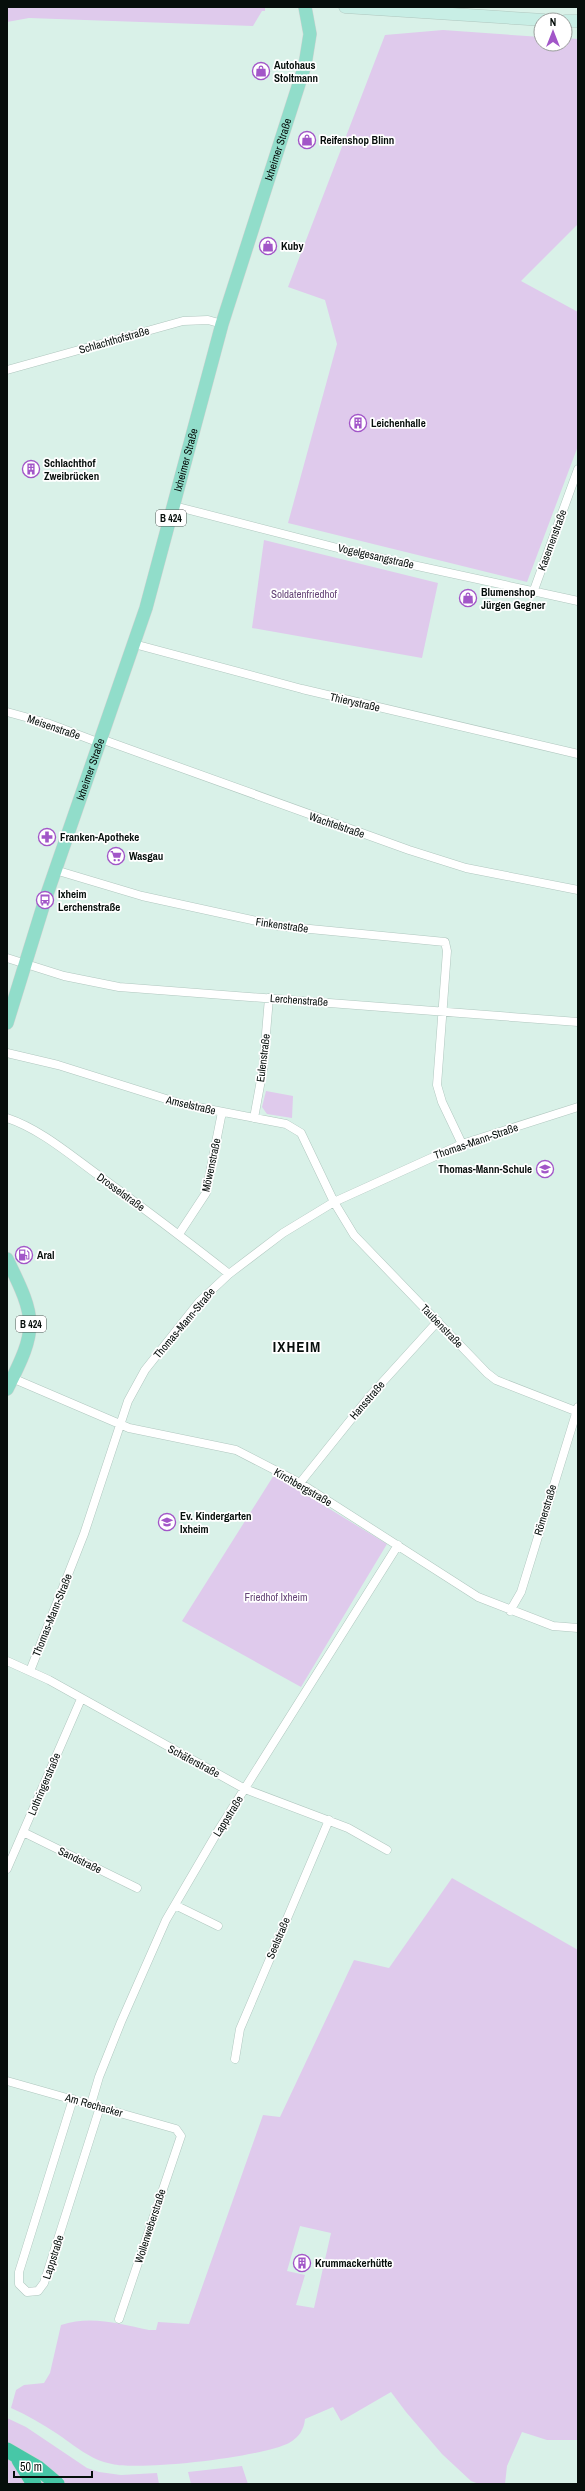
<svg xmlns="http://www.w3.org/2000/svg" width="585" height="2491" font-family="'Archivo Narrow',sans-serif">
	<rect width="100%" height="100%" fill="#d9f1e8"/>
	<path fill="#dfcaec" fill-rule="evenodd" d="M7 7H265V11H262L253 26 29 18 7 22Z
		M443 30 541 37V44H565V38L578 39V224L521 281 578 312V446L527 582 288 523 337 344 325 300 288 287 385 35Z
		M264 540 438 583 422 658 252 628Z
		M266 1091 293 1096 292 1118 267 1114 262 1107Z
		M274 1475 387 1544 301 1687 182 1621Z
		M452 1878 578 1950V2440H547L522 2432 507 2466 505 2484H479L471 2481 442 2454 406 2412 391 2392 341 2421 333 2407 305 2419C304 2430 299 2437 289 2443 262 2457 141 2471 112 2464 90 2460 74 2445 56 2433 42 2424 27 2415 11 2408L16 2390 24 2385 44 2383 50 2373 61 2325C91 2315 120 2324 149 2330H156L158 2322 189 2324 263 2115 280 2117 354 1960 389 1968ZM300 2226 331 2233 314 2308 296 2305 305 2275 287 2271Z
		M7 2418 26 2427 87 2468 99 2472 121 2475 157 2473 159 2484H7Z
		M242 2466 248 2484H191L188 2472Z"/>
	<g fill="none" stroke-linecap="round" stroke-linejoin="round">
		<g stroke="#b0c7bf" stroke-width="9">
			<path id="minor" d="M7 370 183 321 208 320 222 324
				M174 506 353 552 578 601
				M534 590 578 469
				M134 644 302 689 578 754
				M7 712 47 723 100 743
				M101 739 409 850 466 868 578 890
				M55 870 142 896 279 926 445 942 447 951 437 1085 442 1102 462 1144
				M7 958 64 976 119 987 578 1022
				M7 1053 58 1065 182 1104 286 1124 301 1133 334 1202 354 1235 487 1373 496 1380 578 1412
				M7 1118C40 1129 69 1154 98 1175 142 1207 186 1240 229 1274
				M254 1118 263 1069 269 998
				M179 1234 206 1193 222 1112
				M12 1378 129 1428 236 1450 300 1483 478 1597 553 1626 578 1628
				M300 1483 369 1397 438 1321
				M510 1611 521 1592 578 1407
				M7 1661 49 1680 245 1789 348 1828 387 1850
				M30 1671 84 1534 128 1401 145 1370 199 1302 229 1274 283 1233 334 1202 462 1144 578 1107
				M23 1832 137 1888
				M7 1869 81 1699
				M175 1905 218 1926
				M235 2059 240 2029 329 1820
				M7 2081 176 2129 181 2136 119 2319
				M73 2099 19 2272V2284L27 2292 38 2291 44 2283 100 2107
				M91 2104 99 2077 121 2022 166 1920 218 1831 398 1545"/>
		</g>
		<g stroke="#b0c7bf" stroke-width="13">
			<path id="secondary" d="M345 7 544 20
				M565 21H578"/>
		</g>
		<g stroke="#d2d4d3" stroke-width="14">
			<g id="primary">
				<path id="s1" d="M7 1023 45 900 146 608 222 324 305 65 310 34 305 7"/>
				<path d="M7 1259C37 1320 38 1328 7 1389"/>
			</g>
		</g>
		<g stroke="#d2d4d3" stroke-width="16">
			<path id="motorway" d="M7 2450 38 2468 57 2484
				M19 2460 34 2484"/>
		</g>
		<use href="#minor" stroke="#fff" stroke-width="8"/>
		<use href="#secondary" stroke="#c8eee5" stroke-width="12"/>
		<use href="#primary" stroke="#91ddca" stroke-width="13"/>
		<use href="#motorway" stroke="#47c7a7" stroke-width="15"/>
	</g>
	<defs>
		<g id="shop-ring" transform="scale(0.9)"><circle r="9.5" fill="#fff" stroke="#a256c8" stroke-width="1.5"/><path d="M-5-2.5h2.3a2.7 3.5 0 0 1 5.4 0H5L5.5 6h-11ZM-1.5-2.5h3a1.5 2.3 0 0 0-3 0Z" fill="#a256c8"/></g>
		<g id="building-ring" transform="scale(0.9)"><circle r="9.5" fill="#fff" stroke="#a256c8" stroke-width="1.5"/><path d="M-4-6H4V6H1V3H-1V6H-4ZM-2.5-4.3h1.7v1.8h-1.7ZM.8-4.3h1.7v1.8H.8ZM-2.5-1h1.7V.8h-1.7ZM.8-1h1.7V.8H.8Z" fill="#a256c8"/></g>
		<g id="pharmacy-ring" transform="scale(0.9)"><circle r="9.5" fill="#fff" stroke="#a256c8" stroke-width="1.5"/><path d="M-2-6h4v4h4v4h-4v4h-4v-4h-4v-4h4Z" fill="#a256c8"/></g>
		<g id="supermarket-ring" transform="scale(0.9)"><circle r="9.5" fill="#fff" stroke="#a256c8" stroke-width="1.5"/><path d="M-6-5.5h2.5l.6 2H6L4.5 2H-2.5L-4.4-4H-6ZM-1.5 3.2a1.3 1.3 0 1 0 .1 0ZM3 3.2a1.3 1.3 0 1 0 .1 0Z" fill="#a256c8"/></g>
		<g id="bus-ring" transform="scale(0.9)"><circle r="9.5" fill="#fff" stroke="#a256c8" stroke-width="1.5"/><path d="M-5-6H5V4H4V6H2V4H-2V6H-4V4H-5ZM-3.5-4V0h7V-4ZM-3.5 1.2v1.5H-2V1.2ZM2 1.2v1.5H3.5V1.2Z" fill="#a256c8"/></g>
		<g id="school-ring" transform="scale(0.9)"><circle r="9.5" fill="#fff" stroke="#a256c8" stroke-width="1.5"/><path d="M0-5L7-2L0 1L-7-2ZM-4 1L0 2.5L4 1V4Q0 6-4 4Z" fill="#a256c8"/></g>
		<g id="fuel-ring" transform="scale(0.9)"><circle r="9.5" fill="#fff" stroke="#a256c8" stroke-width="1.5"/><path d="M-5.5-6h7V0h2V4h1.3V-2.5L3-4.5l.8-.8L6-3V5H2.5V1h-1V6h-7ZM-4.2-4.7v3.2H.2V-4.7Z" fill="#a256c8"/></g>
	</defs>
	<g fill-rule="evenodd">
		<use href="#shop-ring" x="261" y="71"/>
		<use href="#shop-ring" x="307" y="140"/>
		<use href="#shop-ring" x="268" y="246"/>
		<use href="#building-ring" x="358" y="423"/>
		<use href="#building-ring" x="31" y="469"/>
		<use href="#shop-ring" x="468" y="598"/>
		<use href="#pharmacy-ring" x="47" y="837"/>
		<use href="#supermarket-ring" x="116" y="856"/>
		<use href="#bus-ring" x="45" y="900"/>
		<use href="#school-ring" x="545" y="1169"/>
		<use href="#fuel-ring" x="24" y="1255"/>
		<use href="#school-ring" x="167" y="1522"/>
		<use href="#building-ring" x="302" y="2263"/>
	</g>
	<g text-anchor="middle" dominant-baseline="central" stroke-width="3.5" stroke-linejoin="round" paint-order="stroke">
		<g fill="#fff" stroke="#515654" stroke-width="1">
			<rect x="156" y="510" width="30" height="16" rx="3"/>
			<rect x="16" y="1316" width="30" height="16" rx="3"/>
		</g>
		<g font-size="10" font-weight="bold" fill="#060e0b">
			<text x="171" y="518">B 424</text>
			<text x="31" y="1324">B 424</text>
		</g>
		<g font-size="11" font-weight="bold" fill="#060e0b" stroke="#fff" text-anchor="start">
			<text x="274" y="65">Autohaus<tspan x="274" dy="13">Stoltmann</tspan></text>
			<text x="320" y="140">Reifenshop Blinn</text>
			<text x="281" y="246">Kuby</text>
			<text x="371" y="423">Leichenhalle</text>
			<text x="44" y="463">Schlachthof<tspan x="44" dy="13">Zweibrücken</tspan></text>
			<text x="481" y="592">Blumenshop<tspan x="481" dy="13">Jürgen Gegner</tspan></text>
			<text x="60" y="837">Franken-Apotheke</text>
			<text x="129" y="856">Wasgau</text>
			<text x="58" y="894">Ixheim<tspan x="58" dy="13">Lerchenstraße</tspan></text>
			<text x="532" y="1169" text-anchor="end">Thomas-Mann-Schule</text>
			<text x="37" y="1255">Aral</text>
			<text x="180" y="1516">Ev. Kindergarten<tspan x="180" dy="13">Ixheim</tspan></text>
			<text x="315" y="2263">Krummackerhütte</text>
		</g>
		<g font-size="11" fill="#060e0b" stroke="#fff">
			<text stroke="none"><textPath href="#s1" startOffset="915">Ixheimer Straße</textPath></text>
			<text transform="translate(114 340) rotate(-16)">Schlachthofstraße</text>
			<text stroke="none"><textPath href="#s1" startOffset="591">Ixheimer Straße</textPath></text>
			<text transform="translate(552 540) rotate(-70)">Kasernenstraße</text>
			<text transform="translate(376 556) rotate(13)">Vogelgesangstraße</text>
			<text transform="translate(355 702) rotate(13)">Thierystraße</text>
			<text transform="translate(54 727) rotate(19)">Meisenstraße</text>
			<text stroke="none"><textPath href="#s1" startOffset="267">Ixheimer Straße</textPath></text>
			<text transform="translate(337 825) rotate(19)">Wachtelstraße</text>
			<text transform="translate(282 925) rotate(8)">Finkenstraße</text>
			<text transform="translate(299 1000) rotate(4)">Lerchenstraße</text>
			<text transform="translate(263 1058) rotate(-83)">Eulenstraße</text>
			<text transform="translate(191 1105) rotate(13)">Amselstraße</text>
			<text transform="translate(476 1141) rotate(-19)">Thomas-Mann-Straße</text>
			<text transform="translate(211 1165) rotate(-78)">Möwenstraße</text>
			<text transform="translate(121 1192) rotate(36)">Drosselstraße</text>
			<text transform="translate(184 1323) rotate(-50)">Thomas-Mann-Straße</text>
			<text transform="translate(442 1326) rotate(46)">Taubenstraße</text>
			<text transform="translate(367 1400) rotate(-49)">Hansstraße</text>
			<text transform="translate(303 1487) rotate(30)">Kirchbergstraße</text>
			<text transform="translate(545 1510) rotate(-73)">Römerstraße</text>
			<text transform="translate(52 1615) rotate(-68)">Thomas-Mann-Straße</text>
			<text transform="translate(194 1761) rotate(28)">Schäferstraße</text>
			<text transform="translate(44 1784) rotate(-67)">Lothringerstraße</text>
			<text transform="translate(228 1816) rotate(-58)">Lappstraße</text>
			<text transform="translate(80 1860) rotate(26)">Sandstraße</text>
			<text transform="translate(278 1938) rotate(-67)">Seelstraße</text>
			<text transform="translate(94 2105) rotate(16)">Am Rechacker</text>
			<text transform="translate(150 2226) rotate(-72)">Wollenweberstraße</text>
			<text transform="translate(53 2257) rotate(-72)">Lappstraße</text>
		</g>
		<g font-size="11" fill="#674678" stroke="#fff">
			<text x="304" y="594">Soldatenfriedhof</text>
			<text x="276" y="1597">Friedhof Ixheim</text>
		</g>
		<g font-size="15" font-weight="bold" letter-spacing="1" fill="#060e0b" stroke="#fff">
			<text x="297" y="1346">IXHEIM</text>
		</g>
	</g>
	<rect width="585" height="2491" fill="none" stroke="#060e0b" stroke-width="16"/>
	<g transform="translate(553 32)"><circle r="19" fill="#ffffff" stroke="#9b9f9d"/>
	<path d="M0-3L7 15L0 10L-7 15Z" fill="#a256c8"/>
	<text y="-6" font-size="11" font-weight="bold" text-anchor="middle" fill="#060e0b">N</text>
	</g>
	<path d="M14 2471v6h78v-6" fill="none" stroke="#060e0b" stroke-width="2"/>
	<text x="20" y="2471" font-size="12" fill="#060e0b" stroke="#ffffff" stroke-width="3" paint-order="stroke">50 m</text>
</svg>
